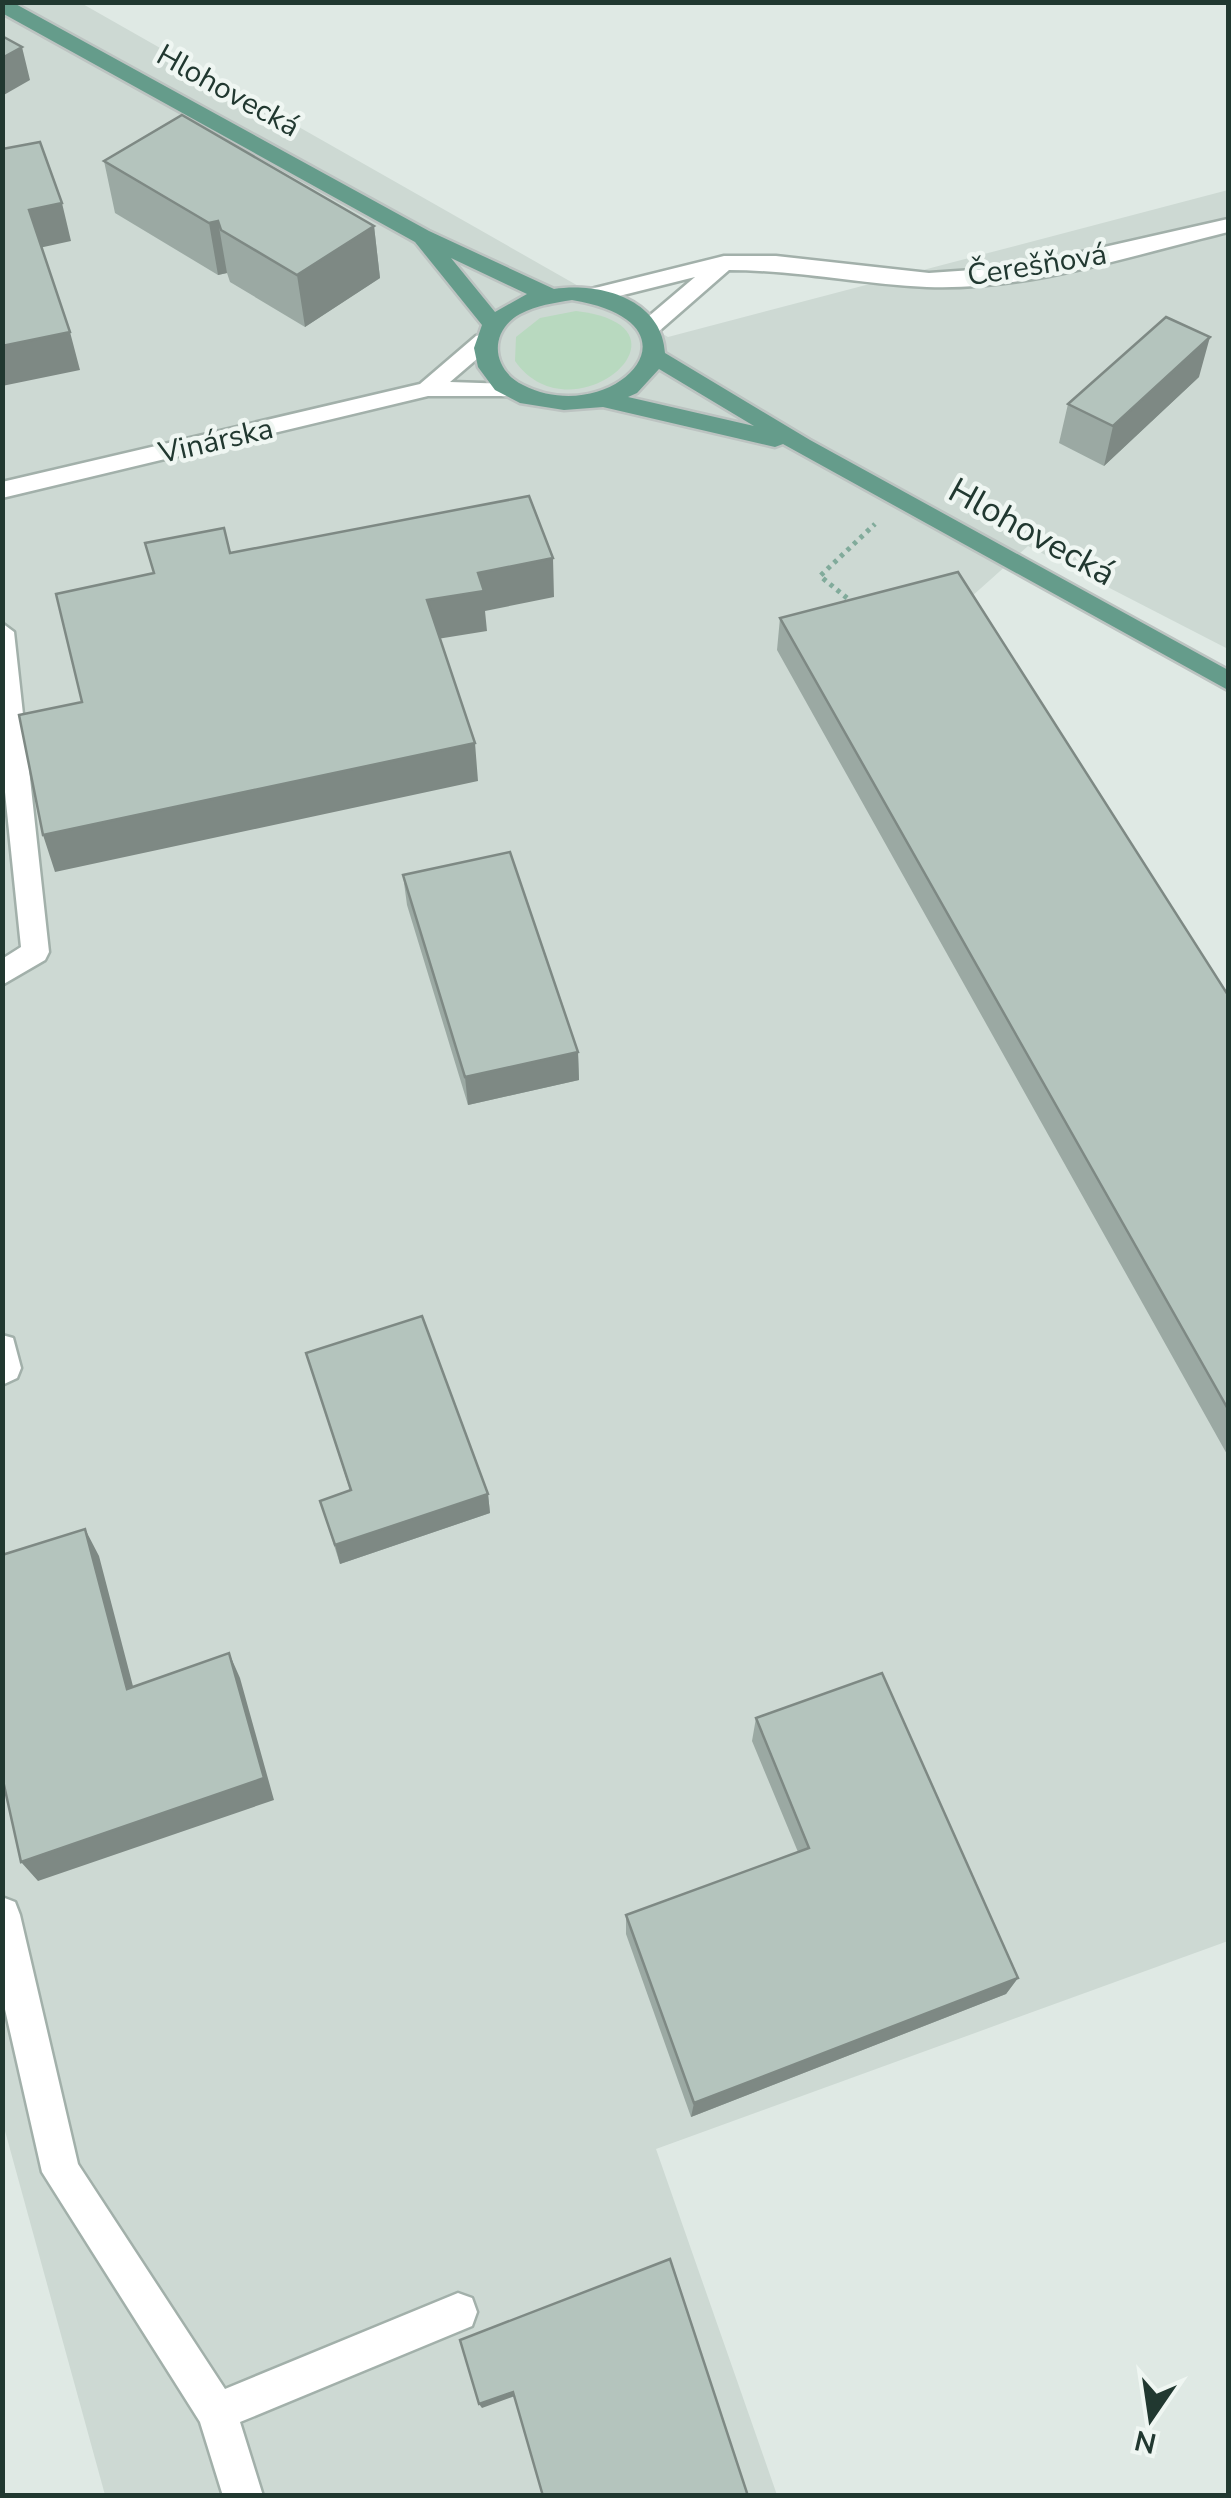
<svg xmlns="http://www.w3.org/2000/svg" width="1231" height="2498" font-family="'Nunito Sans',sans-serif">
	<rect width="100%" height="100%" fill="#dfe9e4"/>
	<path fill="#cdd9d3" d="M2 3H81L668 337 1228 190V649L1028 546 971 597 1228 1008V1941L656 2149 777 2495H105L2 2120Z"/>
	<path fill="#b8d9bf" d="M576 311C707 326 572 442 515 361L516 337 540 318Z"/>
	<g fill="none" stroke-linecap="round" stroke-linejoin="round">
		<g stroke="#a2b0aa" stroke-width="5">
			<path id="minor" d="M1228 219V232C1132 255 1028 291 927 287 861 284 796 270 729 270L658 332H642L639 327 642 322 695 277 595 302 584 295 587 290 724 256H776L929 273 1016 267Z
				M484 334 492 336 495 341 492 346 450 382 514 384 525 391 522 396H428L2 498V482L420 384 476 336Z
				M2 623 14 632 49 952 45 960 2 985V959L21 947 2 763Z
				M2 1335 13 1338 21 1368 17 1378 2 1385Z
				M2 1897 15 1902 20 1915 78 2164 225 2389 458 2293 472 2298 477 2312 472 2326 240 2422 263 2496H223L200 2422 42 2172 2 1996Z"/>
		</g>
		<g stroke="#bcc3c1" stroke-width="5">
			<path id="major" d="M2 2H12L429 231 554 289C600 282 662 299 665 353L810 440 1228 670V690L783 444 775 447 603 407 564 410 520 403 495 390 478 367 474 348 482 325 415 242 2 13ZM451 258 527 294 495 312ZM572 300C715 324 611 430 523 385 492 370 488 332 520 314 537 305 554 303 572 300ZM659 369 754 426 628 397 637 393Z"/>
		</g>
		<path stroke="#81ab9b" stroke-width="5" stroke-dasharray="4 5" stroke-linecap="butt" d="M847 598 820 576 875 524"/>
		<use href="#minor" fill="#fff" fill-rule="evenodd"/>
		<use href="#major" fill="#659c8b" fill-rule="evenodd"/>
	</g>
	<path fill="#9ba9a3" d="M104 161 374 226 380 278 305 327 230 282 227 273 218 275 115 213Z
		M1199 377 1104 466 1059 443 1068 404Z
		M780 618 1228 995V1456L777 650Z
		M403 875 578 1052 579 1080 468 1105 407 905Z
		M306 1353 488 1494 490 1513 340 1564 320 1501 350 1490Z
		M756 1718 1018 1978 1006 1994 691 2117 626 1934V1915L798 1852 752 1741Z"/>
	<path fill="#7e8984" d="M22 47 30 80 2 96V58Z
		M62 203 71 241 39 248 29 210Z
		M218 221 227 273 218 275 209 223Z
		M374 226 380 278 305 327 297 275Z
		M70 332 80 370 2 386V346Z
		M1210 337 1199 377 1104 466 1113 426Z
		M553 558 554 597 485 611 487 631 431 640 427 600 478 573Z
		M475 743 478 781 55 872 43 835Z
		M578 1052 579 1080 468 1105 465 1077Z
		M488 1494 490 1513 340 1564 335 1545Z
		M85 1529 99 1556 140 1713 127 1689Z
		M229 1653 240 1678 274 1800 38 1881 21 1862Z
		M1018 1978 1006 1994 691 2117 694 2103Z
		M513 2392 515 2396 482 2408 479 2404Z"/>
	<path fill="#b4c4bd" stroke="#7e8984" stroke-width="2.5" d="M2 36 22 47 2 58Z
		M182 115 374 226 297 275 221 230 218 221 209 223 104 161Z
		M40 142 62 203 29 210 70 332 2 346V149Z
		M1166 317 1210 337 1113 426 1068 404Z
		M529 496 553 558 478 573 484 591 427 600 475 743 43 835 19 715 82 702 56 594 154 573 145 543 224 528 230 553Z
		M958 572 1228 995V1409L780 618Z
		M510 852 578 1052 465 1077 403 875Z
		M422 1316 488 1494 335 1545 320 1501 351 1490 306 1353Z
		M85 1529 127 1689 229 1653 264 1778 21 1862 2 1776V1555Z
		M882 1673 1018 1978 694 2103 626 1915 809 1848 756 1718Z
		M670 2259 748 2496H543L513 2392 479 2404 460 2340Z"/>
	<g text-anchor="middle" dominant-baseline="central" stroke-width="9" stroke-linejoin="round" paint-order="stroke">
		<g font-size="30" fill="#213830" stroke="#eff6f2">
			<text transform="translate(228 91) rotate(29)">Hlohovecká</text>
			<text transform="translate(1037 265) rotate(-9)">Čerešňová</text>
			<text transform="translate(216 441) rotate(-13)">Vinárska</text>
		</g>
		<g font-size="35" fill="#213830" stroke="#eff6f2">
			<text transform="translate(1032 532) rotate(29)">Hlohovecká</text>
		</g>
	</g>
	<rect width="1231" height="2498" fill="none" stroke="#213830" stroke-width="10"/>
	<g transform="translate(1151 2418) rotate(193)" stroke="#eff6f2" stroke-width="8" paint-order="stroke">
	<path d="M0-8L18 38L0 25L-18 38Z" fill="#213830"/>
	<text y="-15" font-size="28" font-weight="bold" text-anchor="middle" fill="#213830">N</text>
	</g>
</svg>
